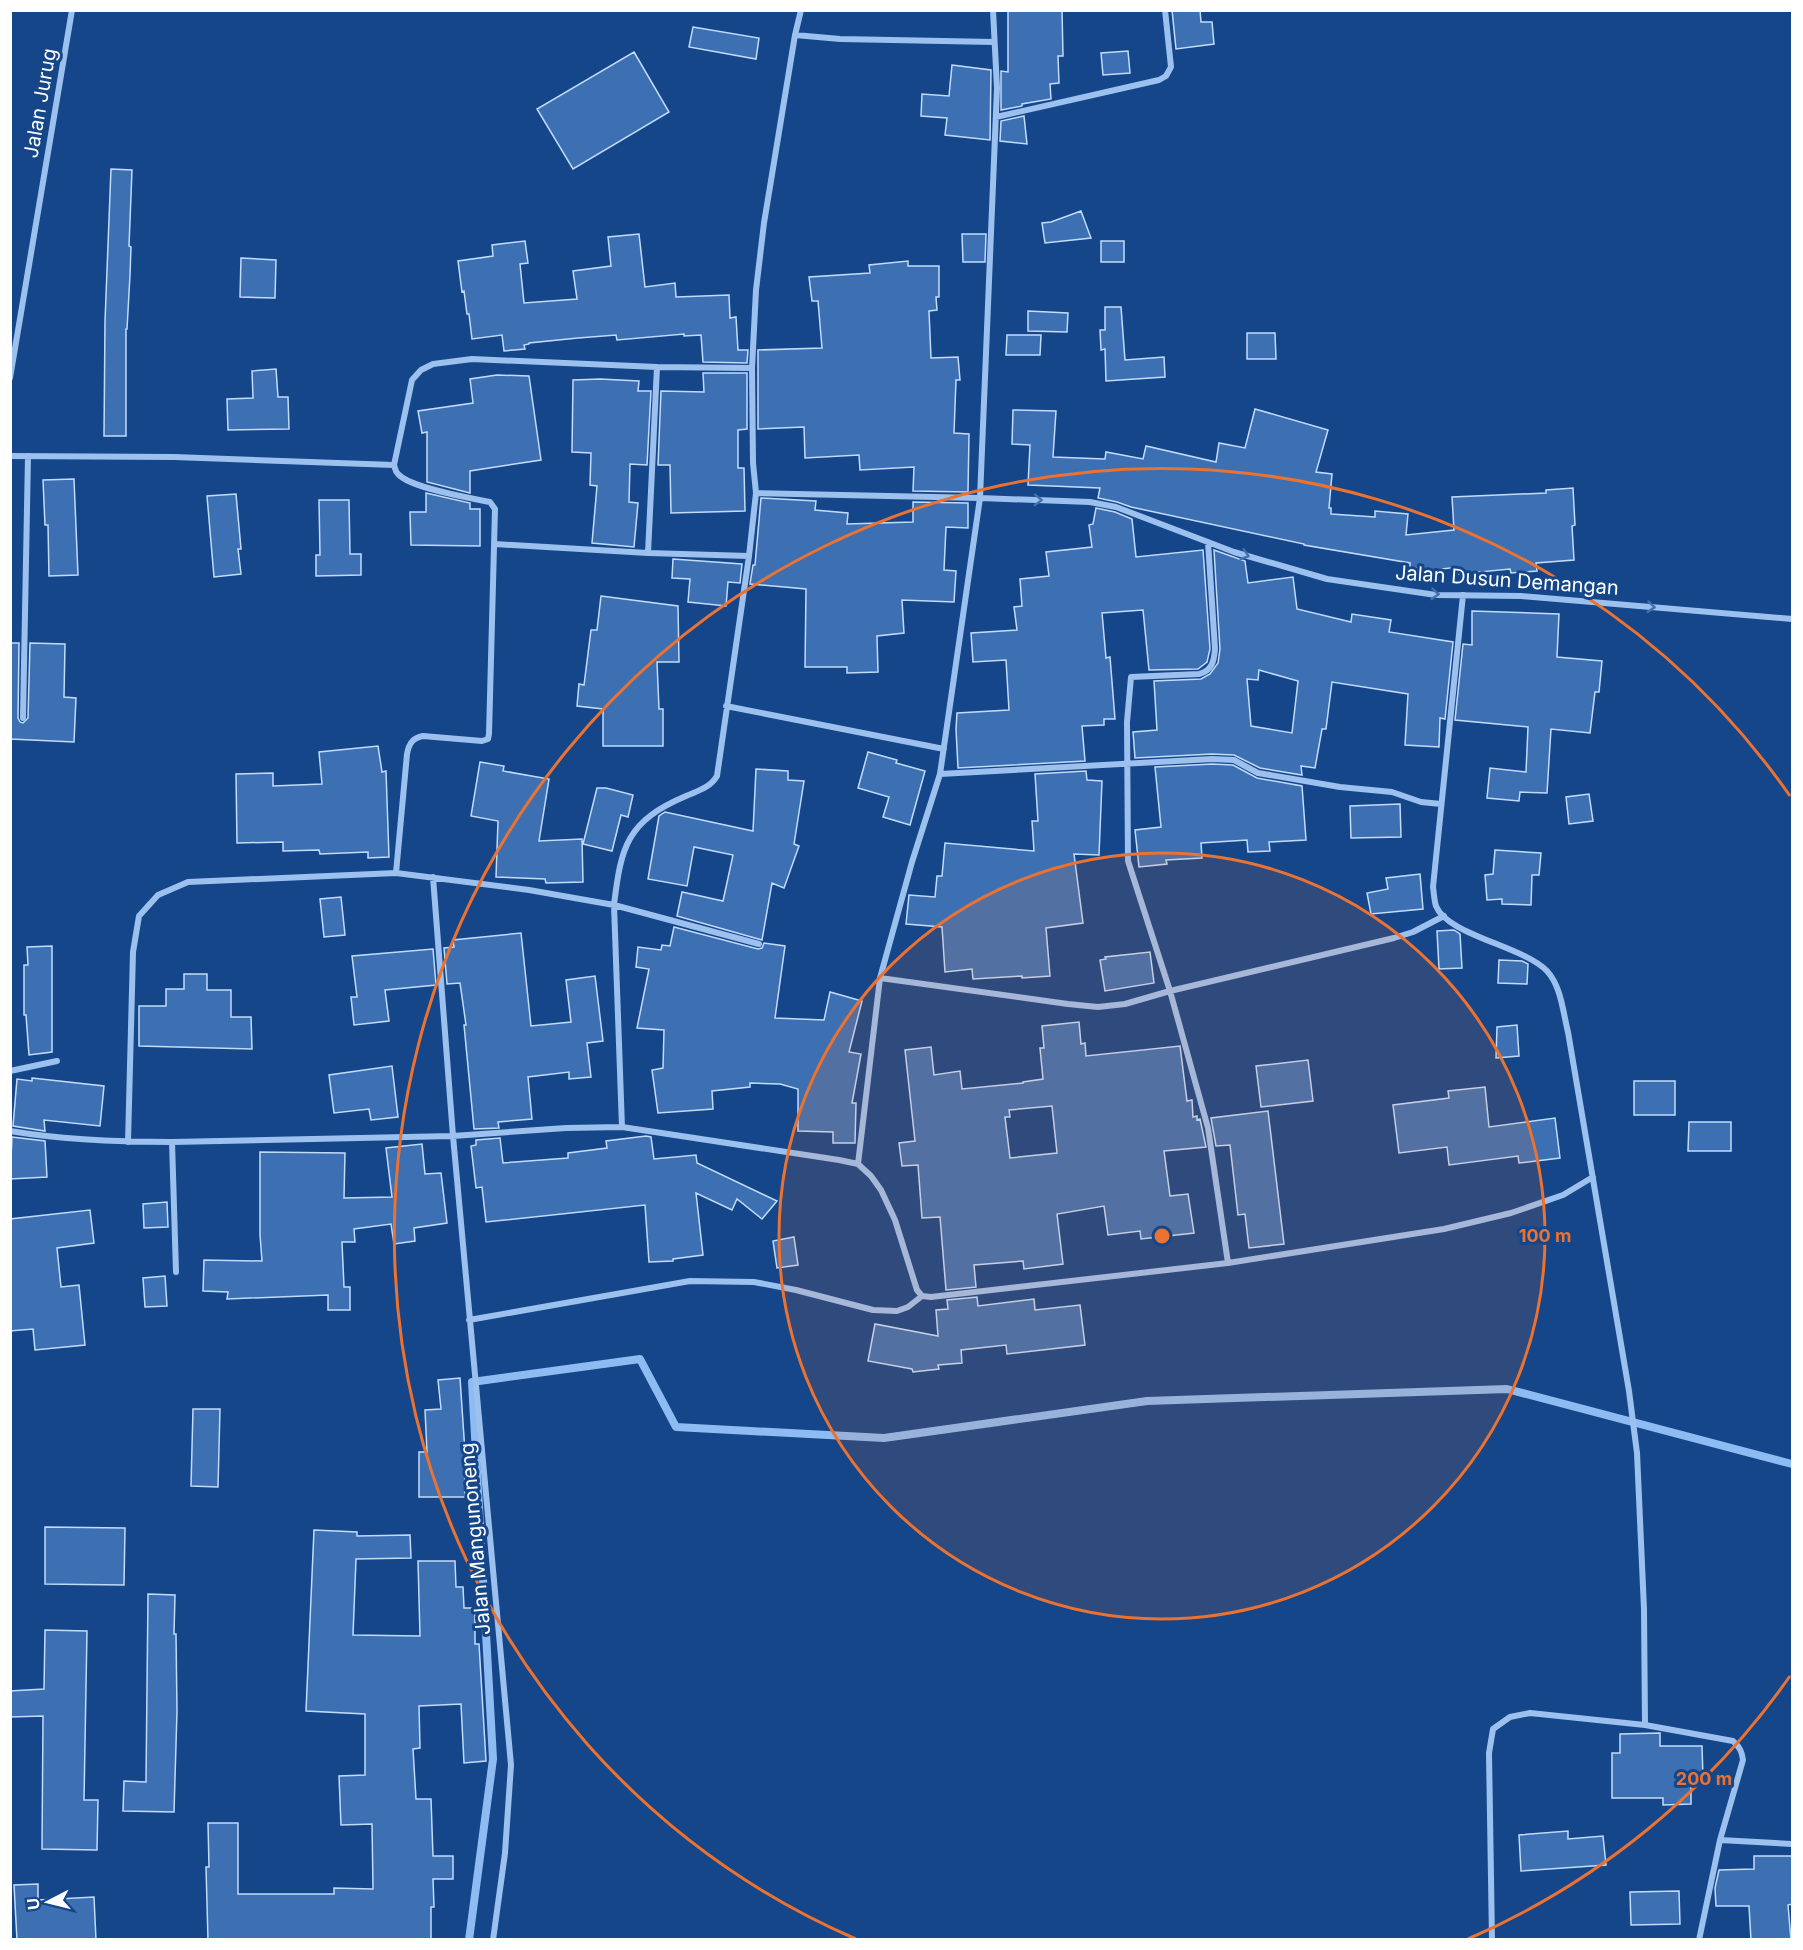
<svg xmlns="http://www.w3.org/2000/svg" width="1803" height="1950" font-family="Inter,sans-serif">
	<rect width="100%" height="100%" fill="#154689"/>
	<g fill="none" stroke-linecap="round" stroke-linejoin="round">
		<path stroke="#8ebbf2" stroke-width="8" d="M469 1940 493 1759 472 1382 640 1359 676 1427 884 1438 1147 1401 1507 1389 1792 1464"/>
	</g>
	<path fill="#3d70b2" stroke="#c2dbfb" stroke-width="1.5" fill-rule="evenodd" d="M1008 10H1062L1063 56H1058L1059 83 1050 84 1051 99 1022 104V106L1001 110V71L1008 72Z
		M1172 10H1200L1201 22H1212L1214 44 1176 49Z
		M693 27 759 38 756 59 689 47Z
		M1128 51 1130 73 1103 75 1101 53Z
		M634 52 669 112 573 169 537 109Z
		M952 65 991 70 990 140 945 135 947 118 921 116 922 94 949 96Z
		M1024 116 1027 144 1000 141 1001 121Z
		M111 169 132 170 129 246 131 247 130 275 127 329H126V436H104L105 321Z
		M1081 211 1091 238 1045 243 1042 223 1051 222Z
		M639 234 645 287 675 283 676 297 729 295 730 318 736 317 738 350H748L747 363 703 362 701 335 684 336V334L617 340 616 335 578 338 529 343V344L524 345 525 349 504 351 502 335 472 339 469 314H467L464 291 462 292 458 261 493 256 492 245 525 241 528 263 520 264 524 303 577 299 573 271 611 266 608 237Z
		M962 234H986L985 262H963Z
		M1101 241H1124V262H1101Z
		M241 258 276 260 275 298 240 297Z
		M908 261V266H939V297H936L937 310 929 311 931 358 958 357 960 380H956L954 433 969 434 968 492 913 491 914 467 860 470 859 455 805 458 804 427 758 429V350L822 348 818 301H812L809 277 870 273 869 265Z
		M1105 307H1121L1125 360 1164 357 1165 377 1106 381 1105 349 1101 350 1100 330H1105Z
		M1028 311 1068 313 1067 332 1028 331Z
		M1247 333H1275L1276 359H1247Z
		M1007 335H1041L1040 355H1006Z
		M276 369 278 397H288L289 429 228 430 227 399 253 398 252 371Z
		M703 373H747V429L738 430V468H744L745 511 671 513 670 465H658L661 391 704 392Z
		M497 375 529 376 541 460 470 471V493L427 482V432L422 433 418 411 473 403 470 379Z
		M600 379 639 381 638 391H651L647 465 630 464 629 502 638 503 634 547 592 543 597 486 590 485 591 453 572 452 573 380Z
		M1255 409 1328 430 1316 472 1332 474 1329 508H1331V514L1375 517V511L1408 514 1406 535 1454 530 1452 497 1546 493V490L1573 488 1575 525 1572 526 1574 560 1536 563 1537 571 1511 573 1510 569 1459 574 1458 567 1417 572V568H1410V563L1304 545V544L1131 507 1117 502 1098 498 1100 488 1028 485 1030 445 1012 444 1013 410 1056 411 1053 457 1105 459 1106 452 1143 459 1146 446 1216 462 1219 443 1245 448Z
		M74 479 78 575 49 576 48 525H45L43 480Z
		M426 493 470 503V509H480V546L411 545 410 512H426Z
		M236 494 241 549H238L241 574 214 577 207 496Z
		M761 498 816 501 815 510 848 513 847 524 913 522V502L968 503V528L946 527 944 570 956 571 954 602 902 600 904 633 877 636 878 672 847 673V667H805L806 589 750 584 753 565H755Z
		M319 500H349L350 554H361V575L316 576V555H320Z
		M1096 508 1115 512 1132 519 1136 557 1203 550 1210 649 1207 662 1198 669 1149 670 1143 610 1102 613 1106 658 1110 657 1115 719H1104V725L1082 726 1085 761 958 768 956 729 957 713 1009 710 1006 660 973 662 971 633 1017 630 1014 607 1022 606 1020 579 1049 576 1046 552 1092 547 1089 525 1093 524Z
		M1214 550 1245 561 1248 583 1293 577 1297 609 1351 622 1352 614 1391 620 1389 632 1453 642 1445 719 1440 718 1439 747 1405 745 1408 694 1332 682 1326 729H1322L1315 768 1301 766 1302 775 1260 768 1234 755 1212 754 1135 758 1133 732 1157 730 1154 681 1201 679 1210 674 1218 663 1220 649ZM1259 670 1298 681 1292 733 1251 726 1247 679 1258 680Z
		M673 559 742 564 740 583 728 582 726 606 688 602 690 579 672 578Z
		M601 596 678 606 679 662H657L659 709H663V746H603V709L577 706 579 684 584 685 591 630H597Z
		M1472 611 1559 614 1557 657 1602 661 1599 692H1595L1590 733 1551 729 1547 793 1520 792 1519 801 1487 798 1490 768 1526 772 1528 727 1455 720 1463 644 1472 645Z
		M10 643H19L18 718 20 722 23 723 28 718 30 643 65 644 64 697 76 698 74 742 10 739Z
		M378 746 382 772 386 771 389 857 368 858V852L320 854 319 850 283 851V842L237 843 236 774 273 773V786L322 784 319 752Z
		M868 752 897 760 896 763 925 771 910 825 883 817 889 797 858 788Z
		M480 762 504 766 503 771 549 779 539 841 582 839 583 882 546 883 545 879 496 877 498 821 471 816Z
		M1212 764 1233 765 1257 778 1302 786 1306 840 1269 842 1270 851 1248 852 1247 840 1201 843 1202 858 1166 860 1167 864 1139 867 1135 830 1161 827 1155 767Z
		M756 769 788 771V780L804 781 794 844 799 846 784 888 772 883 762 940 677 916 682 892 723 901 733 855 694 847 687 886 648 879 659 816 665 812 753 831Z
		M1086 771 1087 780 1102 781 1099 855 1074 854 1083 923 1046 928 1050 976 1022 978V976L973 979 972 969 945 972 942 927 906 924 909 895 935 897 937 876H942L945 843 1034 851 1032 821H1038L1035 774Z
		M597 788H606L633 795 628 817 621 815 612 851 583 844Z
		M1589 794 1593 821 1569 824 1566 797Z
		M1400 804 1401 837 1351 838 1350 806Z
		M1495 850 1541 853 1539 875H1532L1531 905 1502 904V899L1487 900 1485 875 1493 874Z
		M1420 874 1423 909 1371 914 1367 893 1388 889 1386 878Z
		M341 897 345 935 324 937 320 899Z
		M674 927 758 949 762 948 764 943 785 946 775 1018 824 1020 830 992 862 1001 849 1052 861 1054 852 1103H856L855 1143H833V1132L798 1131V1089L780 1084 750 1083V1087L712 1091 713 1109 658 1113 652 1070 663 1068 664 1030 637 1028 649 969 636 967 638 947 661 950 662 945 670 946Z
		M1454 930 1460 934 1462 968 1439 969 1437 931Z
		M521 933 531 1026 571 1022 566 980 595 976 603 1041 587 1043 591 1077 569 1079V1072L528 1077 532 1119 498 1122 499 1128 474 1129 464 1025H466L460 983 447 984 444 948 454 947 453 940Z
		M52 946V1052L29 1055 26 1015H24V965H28L27 947Z
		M433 949 436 985 385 990 389 1021 354 1025 351 997H357L352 956Z
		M1150 952 1154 983 1105 991 1100 960 1106 959 1105 957Z
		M1499 960 1522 961 1528 964 1527 984 1498 983Z
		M184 974H207V990H231V1017H251L252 1049 139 1046V1006H166V989H184Z
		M1079 1022 1081 1044 1085 1043 1086 1056 1180 1046 1187 1101 1192 1100 1193 1117 1197 1116V1120L1200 1119 1206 1147 1164 1151 1170 1196 1188 1194 1194 1233 1141 1239 1140 1231 1108 1235 1104 1206 1057 1214 1063 1264 1024 1269 1023 1261 974 1265 976 1287 946 1290 940 1217 922 1218 918 1165 902 1166 899 1143 915 1141 905 1050 931 1047 934 1075 960 1071 962 1089 1023 1083V1082L1043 1079 1040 1048H1044L1042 1026ZM1052 1106 1057 1153 1010 1158 1005 1117H1010L1009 1110Z
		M1517 1025 1519 1056 1496 1058 1497 1027Z
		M1308 1060 1313 1101 1261 1107 1256 1066Z
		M392 1066 398 1117 371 1120 369 1109 334 1113 329 1075Z
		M32 1078 104 1086 100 1126 44 1120 45 1131 13 1126 17 1079 32 1081Z
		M1634 1081H1675V1115H1634Z
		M1485 1087 1489 1127 1555 1118 1560 1158 1519 1163 1518 1156 1449 1165 1447 1147 1399 1153 1393 1105 1449 1098 1448 1091Z
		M1268 1111 1284 1244 1249 1248 1245 1214 1238 1215 1230 1145 1216 1146 1211 1118Z
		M1689 1122H1731V1151H1688Z
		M646 1136 651 1137 654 1159 696 1155 697 1163 777 1201 762 1219 737 1199 732 1210 696 1193 703 1255 673 1259V1261L649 1262 645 1205 486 1222 482 1187 476 1188 471 1146 476 1145V1140L500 1138 503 1163 568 1158V1153L607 1148 606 1141Z
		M12 1137 45 1141 47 1177 10 1179Z
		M422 1144 425 1174 441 1173 447 1223 414 1228 415 1241 394 1244 391 1224 354 1229 355 1242H342L344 1287H350V1310H328V1295L227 1299 228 1292 203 1291 204 1260 262 1261 260 1235V1152L345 1153 344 1198 392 1197 386 1148Z
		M167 1202 168 1227 144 1228 143 1204Z
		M90 1210 94 1243 57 1248 61 1287 79 1285 85 1345 35 1350 33 1329 10 1331V1219Z
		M794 1237 798 1265 777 1268 773 1241Z
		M165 1276 167 1306 145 1307 143 1278Z
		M977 1297 978 1306 1034 1299 1035 1310 1080 1305 1085 1345 1007 1354 1006 1345 961 1350 962 1363 938 1365 939 1369 913 1372 912 1369 868 1361 875 1324 938 1336 936 1310 948 1309 947 1300Z
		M460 1378 465 1452V1497H419V1452H427L425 1410 441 1409 438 1380Z
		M193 1409H220L218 1487 191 1486Z
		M45 1527 125 1528 124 1585 45 1584Z
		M314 1530 357 1532V1536L410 1535 411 1558 356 1559 353 1635 420 1636 418 1561H455L456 1587H463L464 1608H475V1644H479L486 1761 464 1763 461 1704 419 1706 420 1748 413 1749 416 1799H431L433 1856H453V1879H433L434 1907H431V1940H208L206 1867H209L208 1823H238V1894H334V1888L373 1889 372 1824 341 1825 339 1776 365 1775V1714L306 1711Z
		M148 1594 175 1595 174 1634H176L177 1711 174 1812 123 1811 124 1781 146 1782Z
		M45 1630 87 1631 84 1800H98L97 1850 42 1849 43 1716 10 1717V1691L44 1689Z
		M1660 1733V1746H1702L1703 1777H1691V1804L1663 1805V1798H1612V1753H1620V1734Z
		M1568 1831V1839L1603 1836 1606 1865 1521 1871 1519 1835Z
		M1754 1856H1792V1904L1788 1905 1791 1940H1751L1749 1906H1716L1715 1888 1719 1870 1754 1869Z
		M38 1884V1900L94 1897 96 1940H17L14 1885Z
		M1679 1891 1680 1924 1631 1925 1630 1892Z"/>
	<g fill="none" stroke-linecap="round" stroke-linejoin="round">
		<path stroke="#9cc1ef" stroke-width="6" d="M795 35 840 39 994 42
			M996 117 1159 80 1166 76 1171 67 1165 10
			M10 378 72 10
			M10 456 174 457 394 465 412 380 421 370 433 364 472 359 657 367 752 368
			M394 465C395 468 395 471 398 474 410 488 470 498 490 502L495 509 489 734 488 739 482 741 423 736C413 738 409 743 407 754L396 873
			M756 493 980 498 1090 502 1116 507 1234 552 1327 579 1436 595 1521 596 1792 619
			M1208 542 1215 649C1214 661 1212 671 1199 674L1131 677 1127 722 1128 861 1170 991 1208 1128 1228 1263
			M495 544 648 553 749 556
			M648 553 657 367
			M1463 595 1433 887C1434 893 1434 900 1436 906 1447 935 1523 946 1547 971 1561 986 1563 1012 1568 1032L1629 1391 1637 1453 1644 1609 1645 1725
			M726 706 944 749
			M23 718 28 456
			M940 774 1212 759 1234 760 1258 773 1340 787 1392 792 1421 802 1441 804
			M433 877 453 1136 511 1765 505 1853 493 1940
			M880 978 1068 1004 1098 1007 1125 1004 1170 991 1394 938 1413 932 1444 916
			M10 1071 57 1061
			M622 1127 614 905C621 846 627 821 686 796 697 791 710 788 717 776L749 556 756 493 753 463 752 368 756 290 764 223 795 35 801 10
			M10 1131C64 1140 118 1142 172 1142L453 1136 566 1128 622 1127 839 1160 858 1164 871 1176 881 1190 895 1220 917 1290 922 1296 931 1297 1228 1263 1444 1229 1511 1213 1563 1195 1593 1177
			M128 1142 133 952 139 916 158 895 188 882 396 873 529 890 614 905 759 944
			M172 1142 176 1272
			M858 1164 880 978 912 862 940 774 980 498 997 88 993 10
			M469 1320 690 1281 754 1282 796 1290 873 1310 897 1311 908 1307 922 1296
			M1720 1840 1792 1844
			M1492 1940 1489 1753 1493 1729 1510 1717 1530 1713 1645 1725 1733 1741C1740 1747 1742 1752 1743 1760L1720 1840 1699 1940"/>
	</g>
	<defs><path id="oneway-chevron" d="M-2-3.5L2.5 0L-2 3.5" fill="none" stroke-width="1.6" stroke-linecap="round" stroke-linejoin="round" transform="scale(1.5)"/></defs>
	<g stroke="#4471ad">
		<use href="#oneway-chevron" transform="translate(1038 500) rotate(2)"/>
		<use href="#oneway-chevron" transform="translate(1245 555) rotate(17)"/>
		<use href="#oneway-chevron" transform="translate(1435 594) rotate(4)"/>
		<use href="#oneway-chevron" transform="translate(1651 607) rotate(5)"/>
	</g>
	<circle cx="1162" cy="1236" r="383" fill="#eb7230" fill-opacity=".12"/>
	<g fill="none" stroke="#eb7230" stroke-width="3">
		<circle cx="1162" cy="1236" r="383"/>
		<path d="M1790 1676A767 767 0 0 1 1468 1939M856 1939A767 767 0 1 1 1790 796"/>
	</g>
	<g text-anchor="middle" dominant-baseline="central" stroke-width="6" stroke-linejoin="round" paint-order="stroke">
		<g font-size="20" fill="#fff" stroke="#154689">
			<text transform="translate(40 103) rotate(-80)">Jalan Jurug</text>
			<text transform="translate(1507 580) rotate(4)">Jalan Dusun Demangan</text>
			<text transform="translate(475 1539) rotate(-95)">Jalan Mangunoneng</text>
		</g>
	</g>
	<circle cx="1162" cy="1236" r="9" fill="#eb7230" stroke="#154689" stroke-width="3"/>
	<g font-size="18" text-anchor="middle" font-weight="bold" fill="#eb7230" stroke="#154689" stroke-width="6" stroke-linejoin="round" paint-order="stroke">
		<text x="1545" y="1242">100 m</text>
		<text x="1704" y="1785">200 m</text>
	</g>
	<rect width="1803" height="1950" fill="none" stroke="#ffffff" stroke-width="24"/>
	<g transform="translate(48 1902) rotate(263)" stroke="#154689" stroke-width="4.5" paint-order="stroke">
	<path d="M0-4.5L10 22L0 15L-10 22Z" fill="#ffffff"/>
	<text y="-9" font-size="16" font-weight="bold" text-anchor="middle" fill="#ffffff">U</text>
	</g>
</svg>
